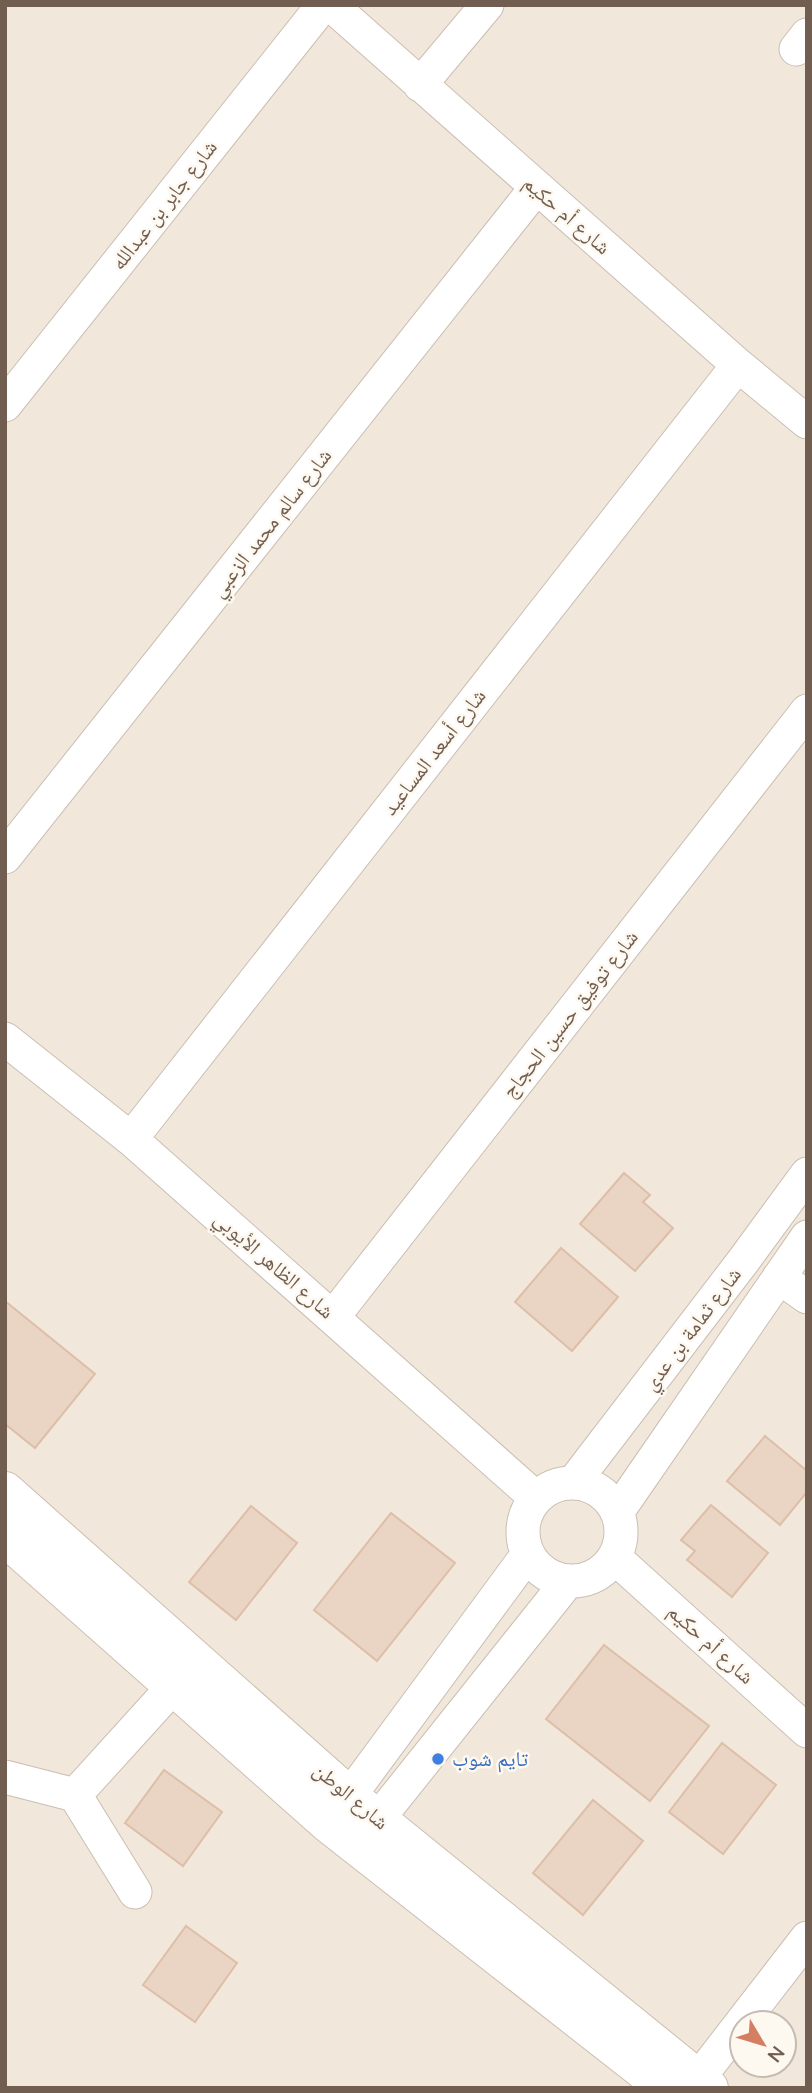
<svg xmlns="http://www.w3.org/2000/svg" width="812" height="2093" font-family="'Nunito Sans','Noto Naskh Arabic',sans-serif">
	<rect width="100%" height="100%" fill="#faf5eb"/>
	<path fill="#f1e7da" fill-rule="evenodd" d="M5 5H807V2088H5ZM742 2023H784V2065H742Z"/>
	<path fill="#ead5c4" stroke="#ddbea9" stroke-width="2" d="M624 1173 650 1195 643 1202 673 1228 635 1271 580 1224Z
		M561 1248 618 1297 572 1351 515 1302Z
		M5 1301 95 1374 35 1448 5 1424Z
		M765 1436 807 1471V1492L780 1525 727 1481Z
		M711 1505 768 1553 732 1597 687 1560 695 1551 681 1540Z
		M251 1506 297 1543 236 1620 189 1582Z
		M391 1513 455 1563 377 1661 314 1610Z
		M604 1645 709 1726 650 1801 546 1719Z
		M722 1743 776 1785 723 1854 669 1812Z
		M164 1770 222 1812 183 1866 125 1823Z
		M593 1800 643 1841 583 1915 533 1873Z
		M186 1926 237 1963 195 2022 143 1985Z"/>
	<g fill="none" stroke-linecap="round" stroke-linejoin="round">
		<g stroke="#cbbeb2" stroke-width="35">
			<path id="street" d="M331 5 738 365 807 422
				M796 49 807 35
				M420 85 487 5
				M5 405 323 5
				M5 857 536 188
				M5 1039 131 1139 536 1498
				M131 1139 738 365
				M779 1277 807 1297
				M333 1317 807 711
				M574 1482 744 1260 807 1174
				M523 1532a49 49 0 1 1 98 0a49 49 0 1 1-98 0Z
				M618 1511 807 1237
				M614 1557 807 1731
				M5 1777 75 1795 135 1892
				M75 1795 173 1687
				M334 1817 528 1554
				M362 1839 568 1581
				M698 2079 807 1938"/>
		</g>
		<g stroke="#cdbeb0" stroke-width="40">
			<path id="secondary" d="M5 1491 350 1797 709 2088
				M5 1537 329 1824 666 2088"/>
		</g>
		<use href="#street" stroke="#fff" stroke-width="33"/>
		<use href="#secondary" stroke="#fff" stroke-width="38"/>
	</g>
	<circle fill="#3f7fe0" stroke="#fdf9f1" stroke-width="2.5" cx="438" cy="1759" r="7"/>
	<g text-anchor="middle" dominant-baseline="central" stroke-width="5" stroke-linejoin="round" paint-order="stroke">
		<g font-size="21" fill="#725e51" stroke="#fdf9f1">
			<text transform="translate(164 205) rotate(-52)">شارع جابر بن عبدالله</text>
			<text transform="translate(567 215) rotate(41)">شارع أم حكيم</text>
			<text transform="translate(271 523) rotate(-52)">شارع سالم محمد الزعبي</text>
			<text transform="translate(434 752) rotate(-52)">شارع أسعد المساعيد</text>
			<text transform="translate(570 1014) rotate(-52)">شارع توفيق حسين الحجاج</text>
			<text transform="translate(274 1265) rotate(41)">شارع الظاهر الأيوبي</text>
			<text transform="translate(692 1329) rotate(-53)">شارع ثمامة بن عدي</text>
			<text transform="translate(711 1644) rotate(42)">شارع أم حكيم</text>
			<text transform="translate(351 1796) rotate(40)">شارع الوطن</text>
		</g>
		<g font-size="21" fill="#366cbe" stroke="#fdf9f1" text-anchor="start">
			<text x="452" y="1759">تايم شوب</text>
		</g>
	</g>
	<rect width="812" height="2093" fill="none" stroke="#725e51" stroke-width="14"/>
	<g transform="translate(763 2044) rotate(128)"><circle r="33" fill="#fdf9f1" stroke="#c5bbb1" stroke-width="2"/>
	<path d="M0-5L12 26L0 18L-12 26Z" fill="#d47f61"/>
	<text y="-10" font-size="19" font-weight="bold" text-anchor="middle" fill="#725e51">N</text>
	</g>
</svg>
